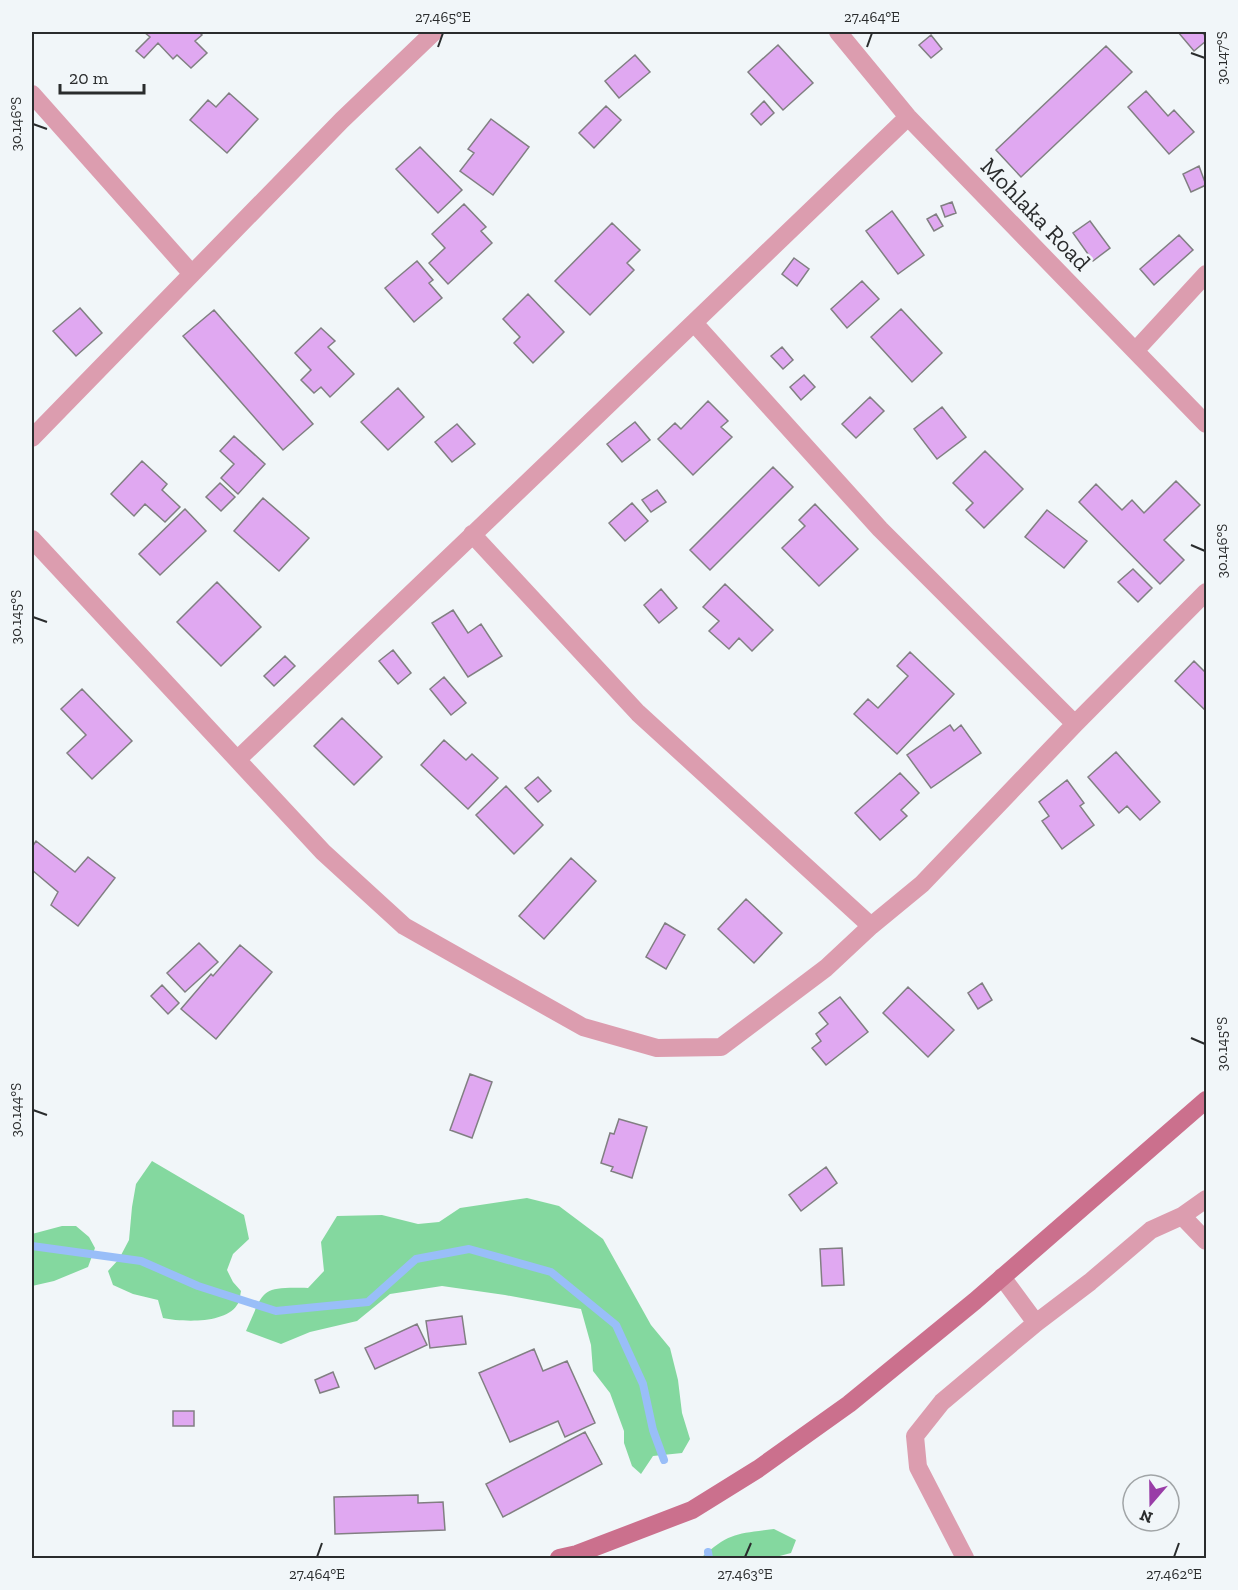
<svg xmlns="http://www.w3.org/2000/svg" width="1238" height="1590" font-family="'Zilla Slab',serif">
	<rect width="100%" height="100%" fill="#f1f6f9"/>
	<path fill="#84d89f" d="M152 1161 244 1215 249 1239 233 1254 227 1270 233 1282 241 1291C240 1295 240 1302 237 1305 225 1324 182 1322 163 1318L158 1300 133 1294 113 1285 108 1271 119 1259 129 1240 132 1207 136 1184Z
		M527 1198 559 1206 603 1239 651 1325 670 1348 678 1380 682 1413 690 1439 682 1453 653 1456 641 1474 632 1466 624 1443V1431L610 1393 593 1371 591 1345 581 1309 505 1295 442 1286 390 1294 357 1321 310 1332 281 1344 246 1331C265 1289 259 1287 308 1288L324 1271 321 1242 337 1216 382 1215 418 1224 439 1222 460 1208Z
		M62 1226H76L89 1237 95 1248 88 1267 54 1281 32 1286V1234Z
		M774 1529 796 1540 791 1553 772 1558H701C730 1532 737 1534 774 1529Z"/>
	<g fill="none" stroke-linecap="round" stroke-linejoin="round">
		<path stroke="#99bef8" stroke-width="8" d="M32 1246 141 1261 198 1286 276 1311 368 1302 416 1259 469 1249 551 1272 616 1325 643 1384 653 1430 664 1460
			M708 1552 709 1558"/>
	</g>
	<path fill="#e0a8f1" stroke="#817f82" stroke-width="1.5" d="M144 32H199L202 35 195 41 207 53 191 68 177 55 173 59 158 43 144 58 136 51 150 37Z
		M1178 32H1202L1206 37V41L1194 51Z
		M931 35 942 49 931 58 919 45Z
		M778 45 813 83 783 110 748 72Z
		M1106 46 1132 72 1021 177 996 150Z
		M635 55 650 72 619 98 605 81Z
		M1146 91 1168 116 1174 110 1194 132 1169 154 1128 107Z
		M229 93 258 119 227 153 190 120 208 100 216 107Z
		M764 101 774 113 761 125 751 114Z
		M606 106 621 120 594 148 579 133Z
		M491 119 529 147 493 195 460 171 474 153 468 149Z
		M420 147 462 190 438 213 396 169Z
		M1199 166 1206 185 1191 192 1183 174Z
		M952 202 956 213 945 217 941 206Z
		M464 204 486 227 481 231 492 243 448 284 429 263 445 248 432 234Z
		M892 211 924 255 898 274 866 231Z
		M936 214 943 226 934 231 927 219Z
		M1090 221 1110 248 1093 261 1073 233Z
		M612 223 640 250 627 263 634 270 590 315 555 281Z
		M1179 235 1193 250 1154 285 1140 269Z
		M794 258 809 269 797 286 782 274Z
		M417 261 433 280 429 283 442 298 414 322 385 288Z
		M862 281 879 299 847 328 831 309Z
		M528 294 564 332 533 363 514 343 520 337 503 319Z
		M80 308 102 333 76 356 53 331Z
		M901 309 942 353 912 382 871 337Z
		M214 310 313 424 283 450 183 336Z
		M321 328 335 341 328 347 354 374 330 397 321 387 314 393 301 380 311 370 295 353Z
		M782 347 793 360 783 369 771 356Z
		M804 375 815 387 801 400 790 387Z
		M398 388 424 417 388 450 361 422Z
		M870 397 884 411 856 438 842 424Z
		M708 401 728 421 721 427 732 437 693 475 658 439 675 423 681 429Z
		M942 407 966 437 937 459 914 429Z
		M635 422 650 440 622 462 607 444Z
		M457 424 475 444 452 462 435 442Z
		M234 436 265 464 238 494 221 478 234 464 220 451Z
		M985 451 1023 489 984 528 966 510 973 503 953 483Z
		M142 461 167 484 162 490 180 507 165 522 145 504 134 516 111 494Z
		M773 467 793 487 710 570 690 550Z
		M1176 481 1200 505 1164 540 1184 560 1160 584 1079 502 1096 484 1122 510 1132 500 1144 513Z
		M220 483 235 497 221 511 206 497Z
		M657 490 666 502 651 512 642 500Z
		M263 498 309 538 279 571 234 531Z
		M632 503 648 521 625 541 609 523Z
		M815 504 858 549 819 586 782 548 805 526 799 520Z
		M185 509 206 531 160 575 139 554Z
		M1047 510 1087 541 1064 568 1025 537Z
		M1133 569 1152 588 1138 602 1118 582Z
		M217 582 261 627 221 666 177 622Z
		M725 584 773 630 752 651 739 638 729 649 709 631 719 621 703 607Z
		M661 589 677 608 659 623 644 605Z
		M453 610 468 633 481 624 502 656 468 677 432 623Z
		M393 650 411 673 398 684 379 661Z
		M910 652 954 694 897 754 854 714 868 699 878 708 908 676 897 666Z
		M285 656 295 666 274 686 264 676Z
		M1194 661 1206 673V711L1175 681Z
		M444 677 466 703 451 715 430 689Z
		M82 689 132 741 92 779 67 753 86 735 61 709Z
		M342 718 382 757 354 785 314 746Z
		M950 725 954 731 961 725 981 753 931 788 907 755Z
		M444 740 466 760 472 754 498 778 468 809 421 765Z
		M1116 752 1160 802 1140 820 1127 806 1119 813 1088 777Z
		M900 773 919 793 901 810 907 816 880 840 855 813Z
		M538 777 551 791 538 802 525 788Z
		M1067 780 1084 803 1080 806 1094 825 1062 849 1042 821 1049 816 1039 802Z
		M506 786 543 825 514 854 476 815Z
		M36 841 75 872 88 857 115 878 78 926 51 905 58 892 32 870V847Z
		M571 858 596 881 544 939 519 916Z
		M746 899 782 933 754 963 718 929Z
		M665 923 685 935 666 969 646 957Z
		M199 943 218 962 185 992 167 973Z
		M240 945 272 972 216 1039 181 1009 211 974 213 976Z
		M982 983 992 1000 978 1009 968 993Z
		M162 985 179 1003 168 1014 151 996Z
		M908 987 954 1030 928 1057 883 1013Z
		M840 997 868 1032 826 1065 812 1048 821 1041 816 1034 828 1024 819 1013Z
		M470 1074 492 1082 472 1138 450 1130Z
		M619 1119 647 1127 632 1178 611 1171 613 1167 601 1163 610 1133 614 1134Z
		M826 1167 837 1183 801 1211 789 1195Z
		M842 1248 844 1285 822 1286 820 1249Z
		M462 1316 466 1344 430 1348 426 1321Z
		M417 1324 427 1345 375 1369 365 1348Z
		M534 1349 543 1371 567 1361 595 1423 565 1437 558 1421 510 1442 479 1373Z
		M333 1372 339 1387 320 1393 315 1380Z
		M173 1411H194V1426H173Z
		M585 1432 602 1464 503 1517 486 1484Z
		M418 1495V1503L443 1502 445 1530 335 1534 334 1497Z"/>
	<g fill="none" stroke-linecap="round" stroke-linejoin="round">
		<path stroke="#dc9daf" stroke-width="18" d="M838 32 908 117 1206 424
			M32 94 192 274
			M695 324 880 529 1075 724
			M1136 350 1206 274
			M32 438 342 120 434 32
			M472 534 638 713 871 926
			M32 539 323 852 404 926 583 1027 657 1048 721 1047 826 968 871 926 922 884 1075 724 1206 592
			M238 759C461 545 686 332 908 117
			M1182 1216 1206 1241
			M1002 1277 1036 1323
			M965 1558 918 1467 915 1436 942 1402 1036 1323 1090 1282 1151 1230 1182 1216 1206 1199"/>
		<path stroke="#cb708d" stroke-width="18" d="M559 1558 577 1554 692 1510 758 1469 849 1404 975 1301 1206 1100"/>
	</g>
	<path fill="none" stroke="#2a2c2d" stroke-width="2" d="M438 47 443 33M867 47 872 33M1191 53 1205 58M33 124 47 129M1191 545 1205 551M33 617 47 622M1191 1038 1205 1044M33 1110 47 1115M317 1557 322 1543M745 1557 751 1543M1174 1557 1179 1543"/>
	<g text-anchor="middle" dominant-baseline="central" stroke-width="5" stroke-linejoin="round" paint-order="stroke">
		<g font-size="24" fill="#2a2c2d" stroke="#f1f6f9">
			<text transform="translate(1036 214) rotate(46)">Mohlaka Road</text>
		</g>
	</g>
	<rect width="1238" height="1590" fill="none" stroke="#f1f6f9" stroke-width="66"/>
	<g transform="translate(1151 1503) rotate(200)"><circle r="28" fill="#f1f6f9" stroke="#a1a5a7" stroke-width="1.5"/>
	<path d="M0-4.5L10 22L0 15L-10 22Z" fill="#993da7"/>
	<text y="-9" font-size="16" font-weight="bold" text-anchor="middle" fill="#2a2c2d">N</text>
	</g>
	<path d="M60 84v9h84v-9" fill="none" stroke="#2a2c2d" stroke-width="3"/>
	<text x="69" y="84" font-size="18" fill="#2a2c2d" stroke="#f1f6f9" stroke-width="4.5" paint-order="stroke">20 m</text>
	<rect x="33" y="33" width="1172" height="1524" fill="none" stroke="#2a2c2d" stroke-width="2"/>
	<g font-size="15" text-anchor="middle" fill="#2a2c2d">
		<text x="443" y="22">27.465°E</text>
		<text x="872" y="22">27.464°E</text>
		<text transform="translate(1222 58) rotate(-90)" y="5">30.147°S</text>
		<text transform="translate(16 124) rotate(-90)" y="5">30.146°S</text>
		<text transform="translate(1222 551) rotate(-90)" y="5">30.146°S</text>
		<text transform="translate(16 617) rotate(-90)" y="5">30.145°S</text>
		<text transform="translate(1222 1044) rotate(-90)" y="5">30.145°S</text>
		<text transform="translate(16 1110) rotate(-90)" y="5">30.144°S</text>
		<text x="317" y="1579">27.464°E</text>
		<text x="745" y="1579">27.463°E</text>
		<text x="1174" y="1579">27.462°E</text>
	</g>
</svg>
